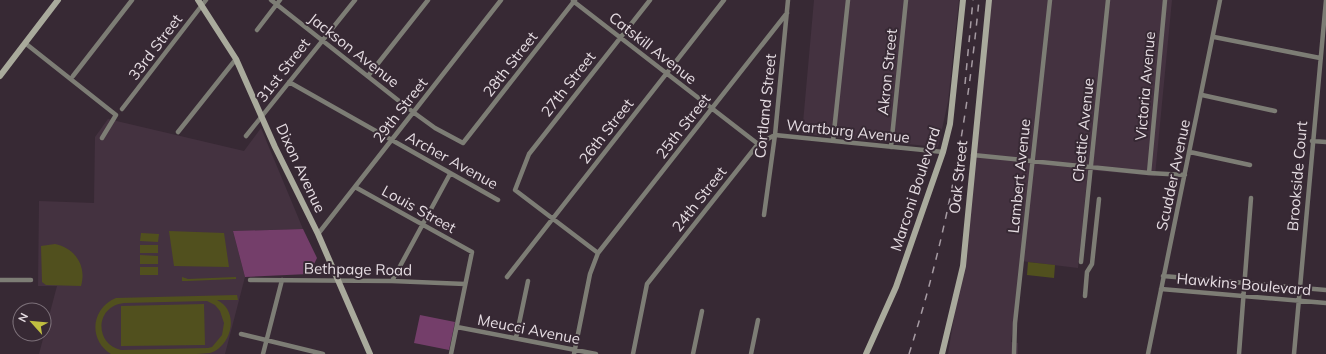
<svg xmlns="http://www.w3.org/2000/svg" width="1326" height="354" font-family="Mulish,sans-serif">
	<rect width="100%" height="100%" fill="#372934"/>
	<path fill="#443240" d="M814 0H959L948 102 938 147 802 134Z
		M987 0H1172L1155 176 1088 170 1078 268 1021 261 1011 342 1018 343V354H948L963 262Z
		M108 119 244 151 261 128 303 229 233 231 245 277 225 354H39L57 286H38L39 201 94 203 95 137Z"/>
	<path fill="#51501e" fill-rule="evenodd" d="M169 231 224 233 229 267 174 266Z
		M141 233 159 234 158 242 140 241Z
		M55 244C75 248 87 266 81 286L46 285 42 282 41 246Z
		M140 245H158V253H140Z
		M140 255 158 256V264H140Z
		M1028 262 1055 265 1054 278 1027 275Z
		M140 267H158V275H140Z
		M182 277 188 279 236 277V279L187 281H182Z
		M237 295 238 300H217C240 311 232 346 210 353 202 354 191 354 182 354 159 354 135 354 111 354 88 340 91 308 116 298ZM207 301 215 305 220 311 224 323 222 335 212 347 208 348 121 350C94 344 95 306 124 303Z
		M204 304 205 345 121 346V306Z"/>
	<path fill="#743e6a" d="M303 229 317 258 309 274 245 277 233 231Z
		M420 315 455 322 449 350 414 343Z"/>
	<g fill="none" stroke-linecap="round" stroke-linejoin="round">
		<path stroke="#7d7d75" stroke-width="4.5" d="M271 0 413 112 435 128 463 143 575 0
			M573 1 758 144
			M257 30 280 0
			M1214 37 1320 58
			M25 43 116 115 102 138
			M73 76 132 0
			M368 76 428 0
			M289 82 498 200
			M1202 95 1275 111
			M122 109 206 0
			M178 132 236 59
			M246 136 355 0
			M833 141 848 0
			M1312 141 1326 142
			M891 147 906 0
			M1190 152 1250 165
			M973 155 1149 173 1185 175
			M1149 173 1165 0
			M355 187 472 252 451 354
			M764 215 775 135 788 0
			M318 234 501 0
			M598 253 515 190 529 154 650 0
			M1081 262 1108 0
			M1163 276 1326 290
			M507 277 724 0
			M0 280H31
			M250 280 392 281 465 284
			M392 281 450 174
			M1161 289 1326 303
			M1085 296 1087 272 1092 264 1099 199
			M457 327 596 354
			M241 334 323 354
			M516 338 528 281
			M263 354 282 280
			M574 354 590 274 598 253 787 13
			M633 354 647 284 758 144 775 135 943 152
			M693 354 702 311
			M751 354 758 320
			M1014 354 1015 323 1050 0
			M1148 354 1220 0
			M1239 354 1251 198
			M1294 354 1326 0"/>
		<path stroke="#a9aa9c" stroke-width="6" d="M198 0 236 59 275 147 318 234 370 354
			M0 76 58 0
			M866 354 896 287 943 152 950 124 963 0
			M942 354 963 266 989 0"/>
		<path stroke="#a69ba3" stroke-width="1.5" stroke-dasharray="7 7" stroke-linecap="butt" d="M965 84 973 0
			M909 354C947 235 967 124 979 0"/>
	</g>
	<g text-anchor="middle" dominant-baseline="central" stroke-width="4" stroke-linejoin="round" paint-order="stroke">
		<g font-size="15" fill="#e6dde3" stroke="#372934">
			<text transform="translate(155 47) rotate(-53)">33rd Street</text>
			<text transform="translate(653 48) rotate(38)">Catskill Avenue</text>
			<text transform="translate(354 50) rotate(38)">Jackson Avenue</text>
			<text transform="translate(510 64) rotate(-52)">28th Street</text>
			<text transform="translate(283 70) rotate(-52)">31st Street</text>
			<text transform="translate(887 72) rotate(-84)">Akron Street</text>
			<text transform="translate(568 84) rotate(-52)">27th Street</text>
			<text transform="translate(1145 86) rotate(-85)">Victoria Avenue</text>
			<text transform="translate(765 106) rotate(-84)">Cortland Street</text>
			<text transform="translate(400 110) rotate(-52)">29th Street</text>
			<text transform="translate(683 126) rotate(-52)">25th Street</text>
			<text transform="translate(1083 130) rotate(-84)">Chettic Avenue</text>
			<text transform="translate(606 131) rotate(-52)">26th Street</text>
			<text transform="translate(848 131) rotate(6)">Wartburg Avenue</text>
			<text transform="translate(452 160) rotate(29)">Archer Avenue</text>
			<text transform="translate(301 168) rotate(65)">Dixon Avenue</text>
			<text transform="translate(1173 175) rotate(-78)">Scudder Avenue</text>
			<text transform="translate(1019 176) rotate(-84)">Lambert Avenue</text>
			<text transform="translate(1297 176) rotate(-85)">Brookside Court</text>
			<text transform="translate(958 177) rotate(-84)">Oak Street</text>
			<text transform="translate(915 189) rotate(-72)">Marconi Boulevard</text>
			<text transform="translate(699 199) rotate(-52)">24th Street</text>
			<text transform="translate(419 209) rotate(29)">Louis Street</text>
			<text transform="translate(358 269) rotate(1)">Bethpage Road</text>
			<text transform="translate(1244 284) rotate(5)">Hawkins Boulevard</text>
			<text transform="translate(529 329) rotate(11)">Meucci Avenue</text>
		</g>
	</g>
	<g transform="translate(32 322) rotate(297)"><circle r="19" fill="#372934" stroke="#7d717a"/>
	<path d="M0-3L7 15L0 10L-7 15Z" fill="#c0be40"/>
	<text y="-6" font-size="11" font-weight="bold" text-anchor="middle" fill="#e6dde3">N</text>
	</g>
</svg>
